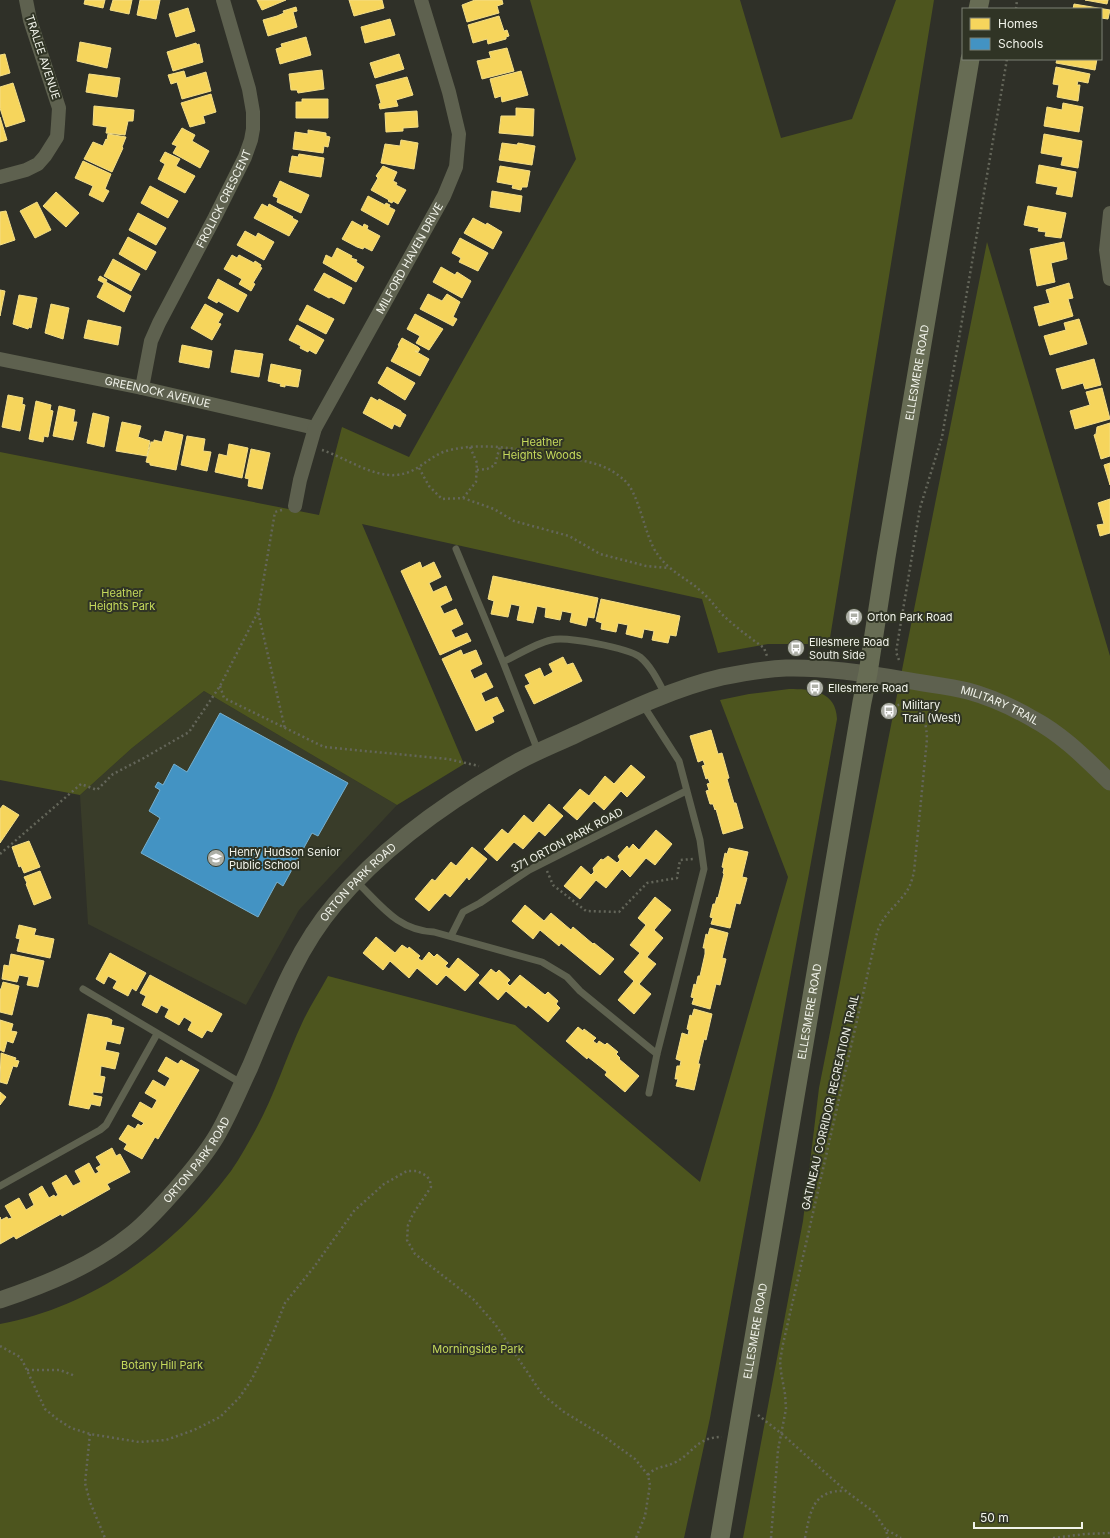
<svg xmlns="http://www.w3.org/2000/svg" width="1110" height="1538" font-family="Inter,sans-serif">
	<rect width="100%" height="100%" fill="#2f3028"/>
	<path fill="#393c29" d="M204 691 397 805 299 910 246 1005 88 924 80 795 132 748Z"/>
	<path fill="#4d551e" d="M530 0H740L781 138 852 119 896 0H934L829 644H768L718 653 702 599 362 524 464 764 397 805 204 691 132 748 80 795 0 780V452L319 515 342 427 409 457 576 159Z
		M987 242 1110 656V1538H743L803 1221 819 1088Z
		M789 689C812 689 836 691 837 719L710 1418 684 1538H0V1324C95 1306 174 1247 231 1171 240 1158 248 1143 256 1129 275 1094 286 1057 303 1021 310 1006 320 991 328 976L515 1025 700 1182 788 877 720 700 749 694Z"/>
	<path fill="#f6d55c" stroke="#f4de87" d="M85 0H105L103 8 84 4Z
		M113 0H132L129 14 110 10Z
		M140 0H160L156 19 137 15Z
		M257 0H286L262 10Z
		M349 0H382L384 8 354 16Z
		M475 0H502L503 4 497 6 499 13 467 22 462 5Z
		M1085 0H1108L1107 4Z
		M1074 4 1110 10 1108 19 1101 18V9H1073Z
		M296 7 297 11 293 12 297 27 268 36 263 20 277 16 284 13 283 11Z
		M188 8 195 31 176 37 169 14Z
		M499 16 504 31 507 30 509 36 506 37V39L488 44 487 39 473 43 468 25Z
		M390 19 395 35 365 43 361 27Z
		M306 37 311 55 280 64 276 49 282 47 281 44Z
		M80 42 111 48 107 68 77 61Z
		M196 43 197 45 199 44 203 62 173 71 167 52Z
		M507 48 514 71 482 79 477 61 491 58 489 52Z
		M5 54 10 73 0 76V55Z
		M399 54 404 69 375 78 370 63Z
		M1057 59H1097L1095 70 1056 63Z
		M1056 67 1090 74 1088 83 1078 81 1077 85H1080L1078 101 1057 97 1059 85 1053 84Z
		M322 70 324 89 298 93 297 90H291L289 74Z
		M184 71 186 78 206 72 211 91 182 99 177 82 171 84 168 75Z
		M521 71 528 95 502 102 501 96 495 98 490 79Z
		M89 74 120 78 117 97 86 92Z
		M407 77 413 95 396 100 398 106 380 109 379 104 381 103 376 85Z
		M13 83 25 121 6 127 0 108V87Z
		M211 94 216 112 203 116 205 123 190 127 181 103Z
		M302 99H328V118H296V102H302Z
		M1063 103 1083 107 1079 132 1044 126 1047 107 1062 110Z
		M94 106 134 110 133 121H128L125 135 106 133 107 127 93 125Z
		M516 108 534 109 533 136 499 133 501 116H516Z
		M417 111 418 127 403 128V131L386 132 385 113Z
		M0 117 7 140 0 142Z
		M182 128 195 135 192 141 209 151 200 168 173 153 177 146 172 144Z
		M308 130 326 133V136L330 137 328 147 324 146 323 153 293 149 295 132 308 134Z
		M108 134 126 137 122 147 123 148 112 172 84 159 93 142 103 146 106 139 107 140Z
		M1044 134 1082 141 1078 168 1061 165 1063 157 1041 153Z
		M401 140 418 143 414 169 381 163 385 144 400 146Z
		M502 143 517 145 518 143 535 146 532 165 499 160Z
		M165 152 180 159 176 166 195 176 185 193 158 179 165 164 160 161Z
		M299 154 324 158 321 177 289 172 292 156 298 157Z
		M83 161 111 174 105 189 109 191 103 202 89 195 93 186 75 178Z
		M1039 165 1076 172 1072 197 1056 194 1058 187 1036 183Z
		M383 166 397 172 393 181 397 183 396 185 406 190 398 204 393 201 392 203 388 201 389 200 371 190 378 178 376 176Z
		M500 166 530 171 527 187H522L521 190 512 188 513 185 497 182Z
		M280 181 309 195 301 213 277 202 278 198 273 196Z
		M150 186 178 201 168 218 141 203Z
		M492 191 522 196 520 212 490 207Z
		M56 192 79 213 66 227 43 206Z
		M368 196 385 205 386 203 390 205 389 207 395 210 388 225 361 210Z
		M37 202 51 230 35 238 20 211Z
		M262 204 268 207 269 204 293 217 292 218 298 221 289 236 254 218Z
		M1028 206 1066 213 1061 238 1045 236 1046 232 1038 231 1039 228 1024 225Z
		M6 211 15 240 0 245V212Z
		M138 213 166 228 156 245 129 230Z
		M473 218 486 225 487 223 502 232 493 249 464 233Z
		M352 221 363 227 364 224 368 226 367 229 380 236 372 251 364 247 363 249 357 247 342 239Z
		M245 231 256 237 258 233 274 242 264 260 237 245Z
		M128 237 156 252 146 270 119 254Z
		M460 238 488 253 478 271 459 262 461 258 452 253Z
		M1064 242 1067 259 1051 263 1055 282 1037 286 1030 249Z
		M337 248 352 256 351 258 357 260 356 262 364 267 356 282 323 263 326 255 332 258Z
		M232 255 237 258 239 255 254 263 255 261 261 265 260 267 262 268 253 283 255 284 251 291 239 284 242 279 224 269Z
		M113 259 140 274 131 291 104 276Z
		M441 267 455 275 457 272 471 281 462 298 433 282Z
		M324 273 352 288 344 304 331 297 329 298 314 290Z
		M100 276 107 280 106 282 131 296 124 312 97 297 104 283 98 280Z
		M218 279 247 295 238 312 218 301 217 303 208 298Z
		M1069 283 1073 298 1068 299 1073 316 1039 326 1034 307 1050 303 1046 290Z
		M0 290 5 291 0 316Z
		M428 294 442 301 447 294 460 302 453 317 457 319 453 326 420 309Z
		M19 295 37 298 31 328 29 327 28 329 13 324Z
		M51 304 69 308 63 339 45 333Z
		M205 304 223 314 218 323 221 324 212 340 191 328Z
		M307 305 334 319 326 334 299 320Z
		M415 314 443 329 429 350 416 343 420 336 407 329Z
		M1079 319 1087 344 1050 355 1044 336 1066 330 1064 323Z
		M88 320 121 327 118 345 84 338Z
		M297 325 324 340 316 354 309 350 308 352 300 348 301 346 289 340Z
		M402 338 418 347 420 349 418 352 415 351 429 359 420 376 391 361 399 346 398 345Z
		M182 345 212 351 209 368 179 362Z
		M235 350 263 354 259 377 231 372Z
		M1094 359 1101 385 1085 389 1083 383 1062 389 1056 369Z
		M271 364 301 370 298 387 285 385V387L280 386 281 384 268 381Z
		M387 367 415 383 405 400 378 383Z
		M1102 388 1110 419 1075 429 1070 411 1090 405 1086 392Z
		M8 395 23 398 22 404 25 405 20 431 2 427Z
		M371 397 378 401 379 399 386 403 401 411V412L406 415 400 427 394 424 392 429 363 413Z
		M36 401 51 405 50 410 53 411 48 437 44 436 43 442 29 439Z
		M59 406 75 410 73 422H77L73 440 53 436Z
		M93 413 109 417 104 447 87 443Z
		M122 422 141 426 138 437 150 441 147 456 116 451Z
		M1110 423V456L1101 459 1094 435 1096 434 1097 427Z
		M165 431 183 435 176 470 150 465V463L146 462 151 442H154V440L162 442Z
		M187 436 205 439 203 451 211 452 207 471 181 465Z
		M229 444 248 448 242 478 215 472 219 454 227 456Z
		M251 449 270 453 262 489 248 486 249 479 245 478Z
		M1110 463V485L1104 465Z
		M1110 499V533L1100 536 1097 525 1104 524 1098 503Z
		M420 562 422 568 434 562 441 577 429 583 433 592 446 586 452 600 440 606 444 614 456 609 463 624 451 630 455 638 467 633 471 641 440 655 401 571Z
		M493 576 598 598 594 618 588 617 586 626 570 622 572 613 562 611 560 620 545 617 546 608 537 606 533 623 517 620 520 606 511 604 508 617 491 614 494 601 488 599Z
		M601 599 680 616 676 636 670 635 668 643 652 640 654 631 644 629 642 638 626 634 628 625 618 623 616 632 601 629 602 623 596 621Z
		M461 650 463 655 476 650 482 664 470 670 474 679 486 673 493 687 481 693 485 702 497 697 504 711 492 717 494 722 476 731 442 659Z
		M563 657 567 665 573 663 582 681 534 704 525 686 530 684 525 675 540 668 544 677 553 672 549 664Z
		M711 730 718 754 722 753 729 778 727 779 734 803H736L743 828 723 834 716 809 715 810 713 804H710L706 791 709 790 707 784 710 783 708 778 706 779 702 766 705 765 703 760 698 762 690 736Z
		M631 765 645 777 627 797 621 791 604 810 594 801 577 820 563 808 580 789 589 796 605 776 614 784Z
		M549 804 563 816 545 836 539 831 523 849 514 842 497 861 484 849 502 829 508 834 524 815 533 823Z
		M3 805 19 815 0 843V809Z
		M656 830 672 844 655 865 646 858 630 877 622 869 606 888 596 880 580 899 564 886 581 866 591 875 594 872 593 868 601 859 603 860 608 856 617 863 620 860 618 856 627 846 629 849 633 844 639 850Z
		M29 841 40 867 24 873 21 866 19 867 12 847Z
		M472 847 487 859 469 880 467 877 450 897 445 893 429 911 415 899 432 879 435 881 451 862 456 866Z
		M729 848 748 852 742 877 747 878 740 904 736 903 730 928 711 924 713 918 710 917 713 904H715L717 897 718 898 724 874 723 873 724 868 722 867 725 853 727 854Z
		M40 871 51 898 34 905 26 884 27 883 24 877Z
		M655 897 671 910 654 930 663 938 647 957 656 964 639 984 651 994 634 1014 618 1000 634 981 624 972 640 953 630 945 646 925 638 918Z
		M525 905 544 921 551 913 571 930 573 927 593 944 594 943 614 959 600 975 561 943 559 946 540 930 533 939 512 921Z
		M19 925 36 929 34 935 54 939 50 958 17 951 20 939 16 938Z
		M710 928 728 933 722 958 726 959 720 985 716 984 710 1009 692 1004 694 998 691 997 694 984 696 985 698 976H700L705 954V948H703L706 934 708 935Z
		M376 937 395 953 402 945 408 949 409 947 420 956 418 958 422 961 429 952 434 957 437 954 448 963 445 966 449 969 458 958 479 975 465 991 446 975 437 985 417 968 409 978 390 961 383 970 363 953Z
		M110 953 146 973 136 991 132 988 128 996 113 988 117 981 108 976 104 984 96 979Z
		M11 954 44 961 38 987 27 985 29 977 19 975 17 982 2 979 4 965 9 966Z
		M491 969 496 973 499 970 510 980 507 983 510 986 520 975 545 995 548 992 558 1001 556 1004 560 1008 548 1022 528 1005 526 1008 506 991 498 1000 479 983Z
		M150 975 222 1014 212 1032 207 1030 202 1038 188 1030 192 1022 184 1017 179 1025 165 1017 169 1009 161 1005 157 1013 142 1005 146 996 140 993Z
		M3 982 19 986 12 1015 0 1012V989H1Z
		M694 1009 712 1014 706 1040 704 1039 698 1064H700L694 1090 676 1086 678 1079H675L677 1066H680L681 1061 676 1059 682 1033 688 1035 689 1030 687 1029 690 1015 692 1016Z
		M88 1014 108 1018 112 1020 111 1025 124 1028 120 1044 107 1041 105 1050 119 1053 115 1069 101 1066 100 1076 105 1077 102 1093 93 1092V1095L102 1097 100 1106 91 1104 89 1109 69 1105Z
		M0 1020 13 1024 11 1031 17 1032 13 1043 7 1041 4 1052 0 1050Z
		M578 1027 583 1031 584 1029 596 1038 593 1041 597 1044 599 1041 605 1045 607 1043 618 1052 616 1054 620 1058 619 1059 639 1076 625 1092 605 1075 607 1072 588 1057 587 1059 566 1041Z
		M1 1053 16 1058 15 1060 19 1061 17 1067 13 1066 7 1084 0 1082Z
		M166 1057 178 1064 181 1060 199 1070 158 1139 155 1137 142 1159 124 1149 127 1144 119 1139 128 1125 135 1129 138 1124 141 1126 144 1123 132 1116 140 1102 152 1109 157 1100 145 1093 153 1080 165 1087 170 1078 158 1071Z
		M0 1092 6 1097 0 1105Z
		M112 1148 116 1156 120 1154 130 1172 107 1184 110 1189 62 1216 61 1214 16 1239 14 1236 0 1244V1217L1 1220 7 1217 8 1219 12 1218 5 1206 19 1198 26 1210 34 1205 29 1194 42 1186 49 1198 54 1195 55 1197 58 1195 52 1183 66 1175 73 1186 81 1182 75 1171 89 1163 95 1174 99 1172 96 1168 101 1165 96 1157Z"/>
	<path fill="#4393c3" stroke="#77b0cf" d="M220 713 348 783 318 836 312 833 283 886 277 882 258 917 141 853 160 818 149 811 160 790 155 787 158 782 163 785 174 764 187 772Z"/>
	<g fill="none" stroke-linecap="round" stroke-linejoin="round">
		<path stroke="#64665a" stroke-width="2.5" stroke-dasharray="2 3" stroke-linecap="butt" d="M1016 9 1017 0
			M322 450C344 457 372 477 396 475 420 473 428 455 450 450 484 442 518 449 552 455 567 458 584 460 599 465 608 468 616 473 623 479 640 492 644 537 658 555 672 574 689 579 704 594 712 601 718 611 726 618 738 629 752 639 764 648L767 656
			M419 468 429 486 442 499 463 498 476 482 477 463 470 447
			M477 470 487 469 495 465 500 446
			M463 498 494 509 514 521 569 536 600 554 646 566 669 568
			M282 510 275 512 258 612 285 729
			M899 660 896 652 920 508 942 437 1007 59
			M220 686 224 698 324 747 448 759 479 766
			M0 854 81 784 97 790 113 774 142 759 189 732 220 686 258 612
			M547 871 553 885 586 911 619 912 647 883 677 878 680 860 693 859
			M0 1346 20 1357 24 1364 45 1409 57 1419 71 1428 90 1434 139 1442 166 1440 194 1430 220 1417 239 1398 252 1379 270 1341 285 1303 314 1267 354 1211 384 1184 407 1171H417L427 1176 430 1181 431 1187 413 1214 408 1225 407 1240 415 1254 473 1299 495 1324 542 1394 564 1412 602 1435 635 1459 648 1475 650 1485 645 1516 636 1538
			M27 1370H60L75 1376
			M758 1415 782 1434 847 1492 874 1512 886 1530 888 1538
			M90 1434 85 1483 90 1502 105 1538
			M648 1475C657 1465 665 1468 676 1462 694 1452 697 1437 722 1437
			M887 1530 901 1538
			M771 1538 778 1450 786 1409 785 1394 781 1372 780 1361 783 1344 877 933C882 916 894 908 904 895 910 888 912 880 914 872L927 739C926 714 919 698 890 707
			M805 1538C810 1512 813 1489 846 1491
			M1053 1538 1085 1534 1110 1533"/>
		<path stroke="#5e614f" stroke-width="7" d="M456 549 503 662 538 751
			M503 662C517 655 537 643 551 640 566 636 628 648 640 657 652 667 659 683 666 696
			M643 705 679 761 700 840 704 869 657 1054 649 1093
			M356 881C381 905 397 930 434 932L542 962 567 977 580 991 657 1054
			M451 936 463 912 480 903 529 870 686 791
			M83 989 241 1083
			M0 1186 100 1130 106 1125 157 1034"/>
		<g stroke="#5e614f" stroke-width="14">
			<path d="M0 177 26 170 38 164 45 156 57 137 58 124 59 108 30 20 26 0"/>
			<path d="M1110 213 1106 250 1110 279"/>
			<path id="s1" d="M0 359 142 388 315 428"/>
			<path id="s2" d="M142 388 151 341 159 323 215 217 245 157 251 140 253 129V112L249 89 223 0"/>
			<path id="s3" d="M295 506 300 480 315 428 444 196 456 167 459 134 449 92 421 0"/>
		</g>
		<path stroke="#5e614f" stroke-width="17" id="s4" d="M0 1300C47 1284 94 1265 133 1233 149 1220 163 1204 177 1188 191 1172 205 1155 216 1137 229 1115 239 1090 250 1067 274 1010 295 951 335 904 385 845 452 798 519 761 538 751 558 743 577 734 622 713 674 688 722 677 742 673 765 669 786 668 826 667 866 673 905 680 926 684 948 686 968 691 990 697 1014 708 1033 719 1063 735 1086 759 1110 782"/>
		<g stroke="#676c54" stroke-width="19">
			<path d="M978 9 980 0"/>
			<path id="s5" d="M720 1538 862 702 868 673 886 557 970 59"/>
		</g>
	</g>
	<defs>
		<g id="bus-disc" transform="scale(0.9)"><circle r="9.5" fill="#adafa6" stroke="#303425"/><path d="M-5-6H5V4H4V6H2V4H-2V6H-4V4H-5ZM-3.5-4V0h7V-4ZM-3.5 1.2v1.5H-2V1.2ZM2 1.2v1.5H3.5V1.2Z" fill="#fff"/></g>
		<g id="school-disc" transform="scale(0.9)"><circle r="9.5" fill="#adafa6" stroke="#303425"/><path d="M0-5L7-2L0 1L-7-2ZM-4 1L0 2.5L4 1V4Q0 6-4 4Z" fill="#fff"/></g>
	</defs>
	<g fill-rule="evenodd">
		<use href="#bus-disc" x="854" y="617"/>
		<use href="#bus-disc" x="796" y="648"/>
		<use href="#bus-disc" x="815" y="688"/>
		<use href="#bus-disc" x="889" y="711"/>
		<use href="#school-disc" x="216" y="858"/>
	</g>
	<g text-anchor="middle" dominant-baseline="central" stroke-width="4" stroke-linejoin="round" paint-order="stroke">
		<g font-size="11" fill="#f1f3ea" stroke="#303425">
			<text transform="translate(43 57) rotate(72)">TRALEE AVENUE</text>
			<text stroke="none"><textPath href="#s2" startOffset="208">FROLICK CRESCENT</textPath></text>
			<text stroke="none"><textPath href="#s3" startOffset="275">MILFORD HAVEN DRIVE</textPath></text>
			<text stroke="none"><textPath href="#s5" startOffset="1182">ELLESMERE ROAD</textPath></text>
			<text stroke="none"><textPath href="#s1" startOffset="161">GREENOCK AVENUE</textPath></text>
			<text stroke="none"><textPath href="#s4" startOffset="1277">MILITARY TRAIL</textPath></text>
			<text transform="translate(567 840) rotate(-28)">371 ORTON PARK ROAD</text>
			<text stroke="none"><textPath href="#s4" startOffset="571">ORTON PARK ROAD</textPath></text>
			<text stroke="none"><textPath href="#s5" startOffset="534">ELLESMERE ROAD</textPath></text>
			<text transform="translate(830 1102) rotate(-77)">GATINEAU CORRIDOR RECREATION TRAIL</text>
			<text stroke="none"><textPath href="#s4" startOffset="247">ORTON PARK ROAD</textPath></text>
			<text stroke="none"><textPath href="#s5" startOffset="210">ELLESMERE ROAD</textPath></text>
		</g>
		<g font-size="11" fill="#c5d95b" stroke="#303425">
			<text x="542" y="442">Heather<tspan x="542" dy="13">Heights Woods</tspan></text>
			<text x="122" y="593">Heather<tspan x="122" dy="13">Heights Park</tspan></text>
			<text x="478" y="1349">Morningside Park</text>
			<text x="162" y="1365">Botany Hill Park</text>
		</g>
		<g font-size="11" fill="#f1f3ea" stroke="#303425" text-anchor="start">
			<text x="867" y="617">Orton Park Road</text>
			<text x="809" y="642">Ellesmere Road<tspan x="809" dy="13">South Side</tspan></text>
			<text x="828" y="688">Ellesmere Road</text>
			<text x="902" y="705">Military<tspan x="902" dy="13">Trail (West)</tspan></text>
			<text x="229" y="852">Henry Hudson Senior<tspan x="229" dy="13">Public School</tspan></text>
		</g>
	</g>
	<rect x="962" y="8" width="140" height="52" fill="#303425" stroke="#7d8074"/>
	<rect x="970" y="18" width="20" height="12" fill="#f6d55c" stroke="#7d8074"/>
	<text x="998" y="28" font-size="12" fill="#f1f3ea">Homes</text>
	<rect x="970" y="38" width="20" height="12" fill="#4393c3" stroke="#7d8074"/>
	<text x="998" y="48" font-size="12" fill="#f1f3ea">Schools</text>
	<path d="M974 1522v6h108v-6" fill="none" stroke="#f1f3ea" stroke-width="2"/>
	<text x="980" y="1522" font-size="12" fill="#f1f3ea" stroke="#303425" stroke-width="3" paint-order="stroke">50 m</text>
</svg>
